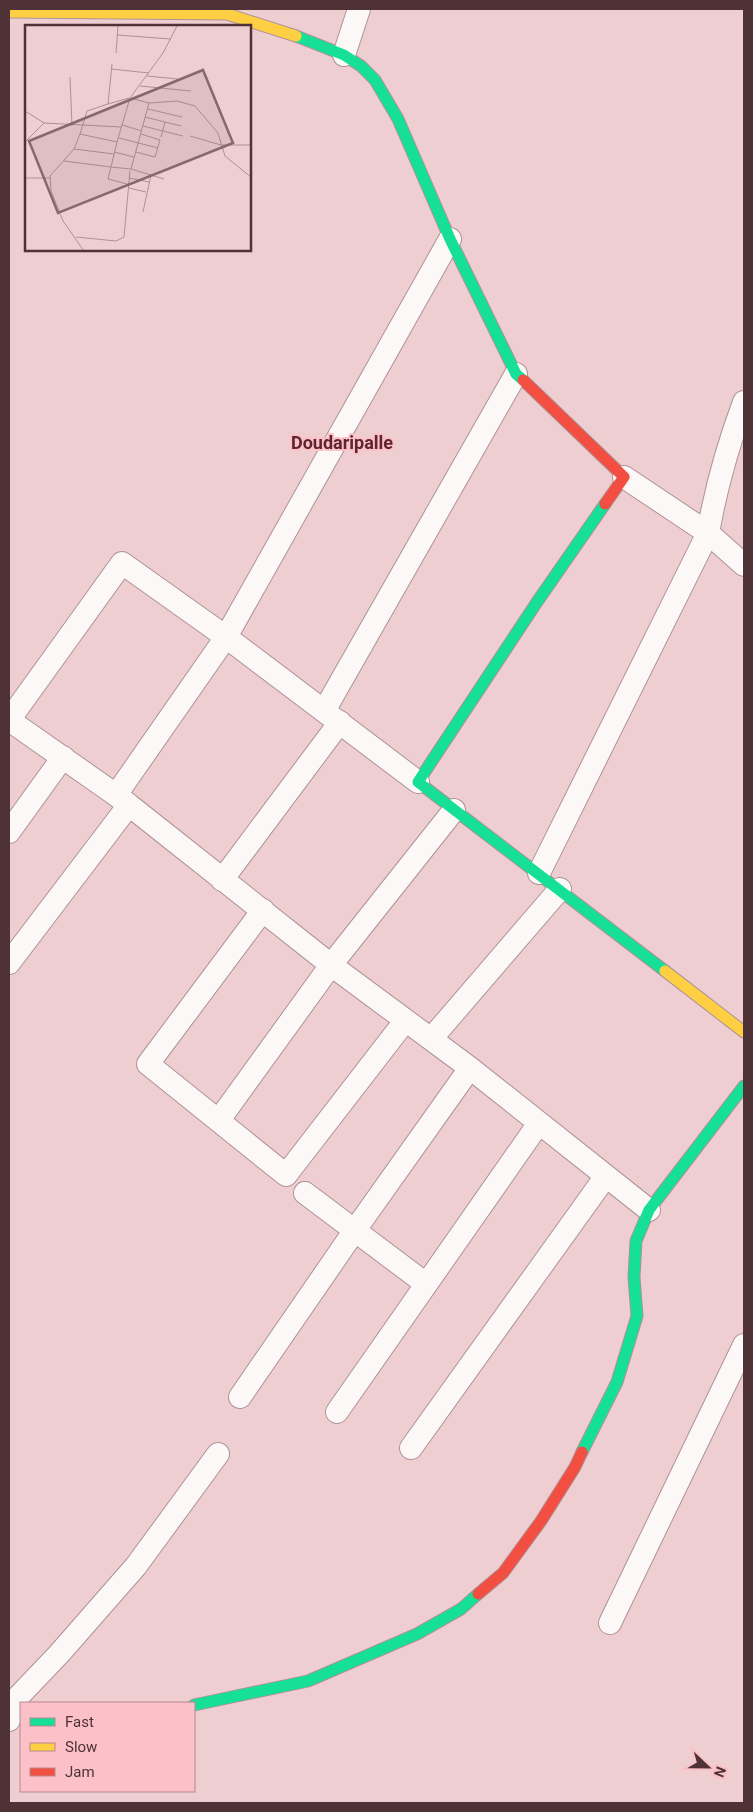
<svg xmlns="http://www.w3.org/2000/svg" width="753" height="1812" viewBox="0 0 753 1812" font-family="Roboto,sans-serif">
<rect width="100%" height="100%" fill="#efced2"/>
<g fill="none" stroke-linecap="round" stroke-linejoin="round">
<defs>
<path id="street" d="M344,55l15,-46
M624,477l84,56 36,32
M324,711l192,-337
M9,720l113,-157 104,74 224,-398
M9,720l107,75
M129,805l-13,-10 110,-158 192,145
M9,832l54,-75
M539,873l169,-340c8,-46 20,-88 36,-131
M222,880l118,-158
M263,910l-115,154 138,111 119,-154
M9,963l120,-158 202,160 139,103 179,142
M431,1039l129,-150
M219,1120l112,-155 123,-155
M305,1193l121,91
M240,1397l115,-167 115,-162
M337,1412l202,-289
M411,1448l195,-272
M610,1623l134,-278
M9,1720l7,-21 43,-45 77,-88 82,-112"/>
<path id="fast" d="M296,36l48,19 17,11 14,14 23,39 52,120 66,135 7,6
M605,504l-68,98 -119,180 247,189
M582,1452l35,-70 20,-66 -3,-39 2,-36 13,-31 95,-124
M194,1705l114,-24 109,-47 44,-25 17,-15"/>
<path id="slow" d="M9,12l218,2 69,22
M665,971l79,61"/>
<path id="jam" d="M523,380l101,97 -19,27
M478,1594l25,-21 38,-52 34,-54 7,-15"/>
</defs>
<use href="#street" stroke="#ad9296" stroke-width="24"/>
<use href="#fast" stroke="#ad9296" stroke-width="13"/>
<use href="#slow" stroke="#ad9296" stroke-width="13"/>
<use href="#jam" stroke="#ad9296" stroke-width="13"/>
<use href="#street" stroke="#fdf8f8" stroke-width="22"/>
<use href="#fast" stroke="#16e098" stroke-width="11"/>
<use href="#slow" stroke="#ffcf43" stroke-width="11"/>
<use href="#jam" stroke="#f24e42" stroke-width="11"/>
</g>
<g text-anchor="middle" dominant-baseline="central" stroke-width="4" stroke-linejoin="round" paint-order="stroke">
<g font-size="18" font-weight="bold" fill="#5e2530" stroke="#fcc1c8">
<text x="342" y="442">Doudaripalle</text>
</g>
</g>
<g transform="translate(25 25)">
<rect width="226" height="226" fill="#efced2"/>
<path fill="none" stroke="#af9093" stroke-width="1" d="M152,1l-14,27 -33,45 19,5 28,-2 18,5 23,27 7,23 27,22M92,10l54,4M91,28l2,-27M87,39l-4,40 21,-6M86,44l38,4M122,51l31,3M45,52l2,49M115,61l51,5M124,78l-18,66 20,6M123,84l34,8M0,86l19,12M120,92l36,9M97,100l20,6M118,101l40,10M55,109l7,-23 21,-7M165,111l31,9h31M136,112l4,-15M94,113l39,10M0,117l19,-19 77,4M92,117l-6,25 20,2M49,124l40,5M89,127l20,5M111,127l19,5 5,-17 -19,-6M39,136l47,6 -3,12 19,5M0,153h25M104,153l20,4M104,163l17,4M118,187l8,-37 13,4M51,212l40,4 8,-4 6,-66M59,226l-21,-30 -12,-30 -1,-15 24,-27 6,-15 37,8 13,-44"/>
<path fill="#86696c" fill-opacity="0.15" stroke="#86696c" stroke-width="2.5" d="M178,45l30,73 -175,70 -29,-72z"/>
<rect width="226" height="226" fill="none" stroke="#4e3235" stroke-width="2.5"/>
</g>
<rect width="753" height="1812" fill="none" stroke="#4e3235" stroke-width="20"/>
<rect x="20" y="1702" width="175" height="90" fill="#fcc1c8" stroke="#b6888d"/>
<rect x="30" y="1718" width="25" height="8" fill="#16e098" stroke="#b6888d"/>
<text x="65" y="1727" font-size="15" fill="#4e3235">Fast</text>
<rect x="30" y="1743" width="25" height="8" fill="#ffcf43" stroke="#b6888d"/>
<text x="65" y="1752" font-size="15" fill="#4e3235">Slow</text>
<rect x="30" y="1768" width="25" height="8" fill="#f24e42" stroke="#b6888d"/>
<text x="65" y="1777" font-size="15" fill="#4e3235">Jam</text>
<g transform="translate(708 1767) rotate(112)" stroke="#fcc1c8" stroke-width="4" paint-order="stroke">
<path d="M0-4L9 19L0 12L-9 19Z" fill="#4e3235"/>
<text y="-8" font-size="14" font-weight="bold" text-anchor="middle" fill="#4e3235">N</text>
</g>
</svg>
